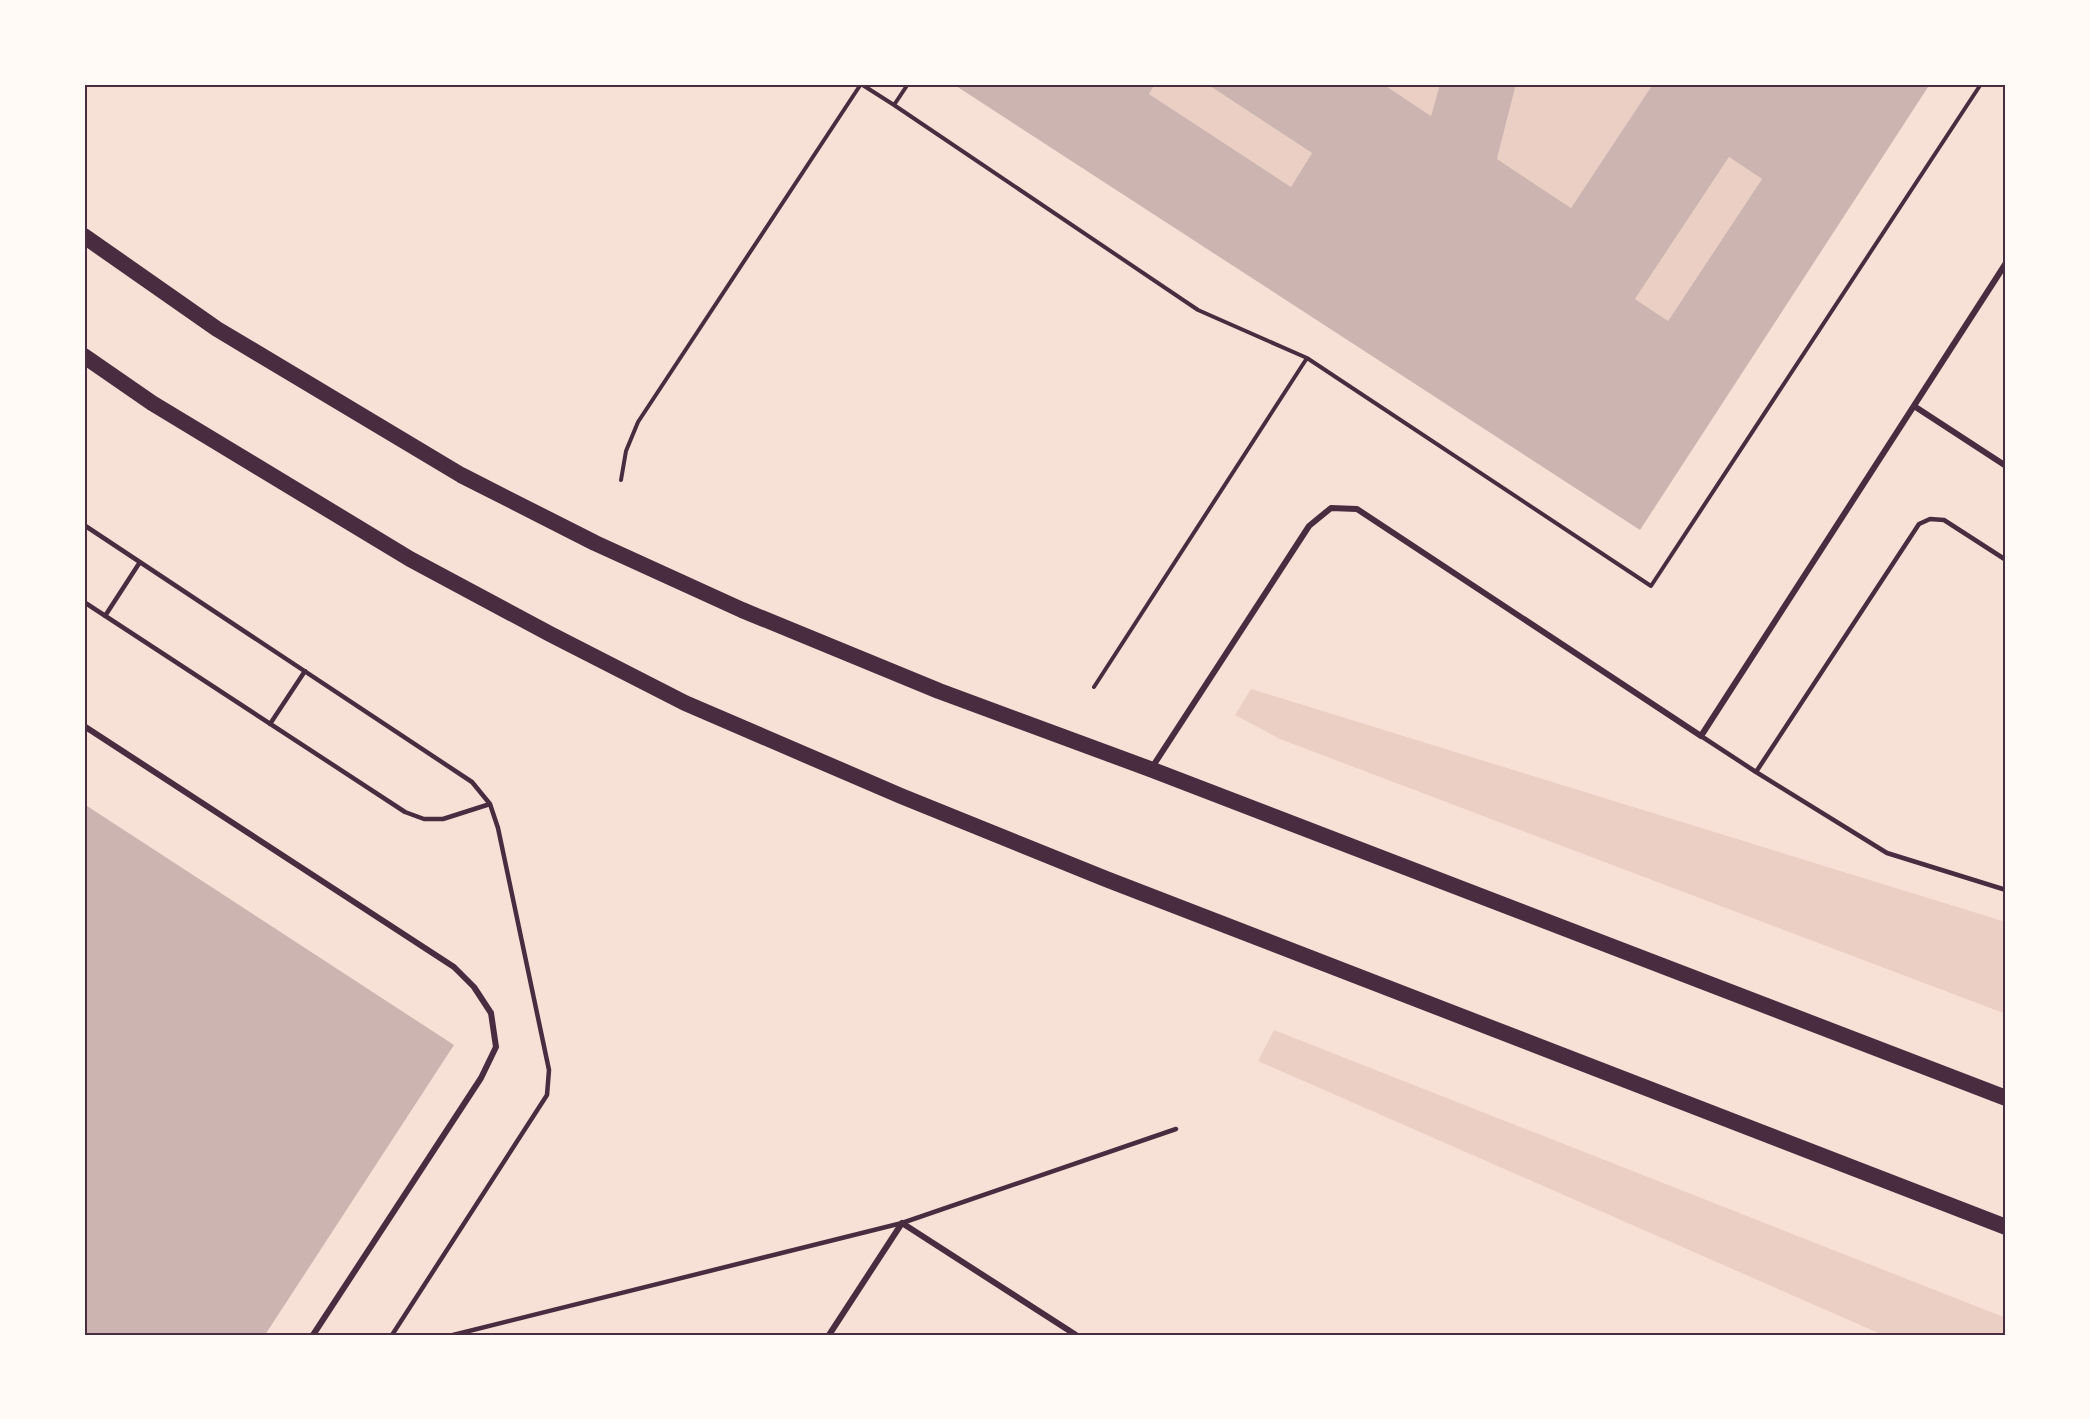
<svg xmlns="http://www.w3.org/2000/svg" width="2090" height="1419" viewBox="0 0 2090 1419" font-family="'Alegreya Sans',sans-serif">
<rect width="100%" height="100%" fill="#f7e1d7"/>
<path fill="#ebcfc5" d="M1155,84h52l105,69 -21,34 -142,-93z
M1383,84h57l-9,32z
M1516,84h137l-82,124 -74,-49z
M1729,157l33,22 -94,142 -33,-22z
M1251,689l755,233v92l-726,-275 -45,-24z
M1274,1030l732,288v17h-123l-625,-274z"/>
<path fill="#ccb4b1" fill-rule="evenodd" d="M953,84h202l-6,10 142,93 21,-34 -105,-69h176l48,32 9,-32h76l-19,75 74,49 82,-124h277l-290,446zM1729,157l33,22 -94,142 -33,-22z
M84,804l370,241 -189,290h-181z"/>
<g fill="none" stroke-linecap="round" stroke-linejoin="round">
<path stroke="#4a2c40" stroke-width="4" d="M861,84l33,21 304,205 109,48 344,228 330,-502
M894,105l14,-21
M621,480l5,-29 12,-29 223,-338
M1094,687l213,-329"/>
<path stroke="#4a2c40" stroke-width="4.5" d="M84,525l388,257 18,22 8,24 51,242 -2,25 -155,240
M84,602l321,210 19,7h19l47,-15
M105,616l35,-54
M270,724l35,-53
M1701,736l55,36 131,81 119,37
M1756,772l163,-248 11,-5 14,1 62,40
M453,1335l449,-112 274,-94"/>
<path stroke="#4a2c40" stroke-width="6" d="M1914,406l92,60
M84,726l370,241 20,20 17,26 5,34 -15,31 -168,257
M1151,769l158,-243 22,-18 26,1 344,227 305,-473
M829,1335l73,-112 174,112"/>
<path stroke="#4a2c40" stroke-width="16" d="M84,236l133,93 244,146 134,68 147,67 197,81 211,78 856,329
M84,356l68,47 258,156 140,75 135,69 216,93 205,83 900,348"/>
</g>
<rect width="2090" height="1419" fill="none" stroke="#fffaf5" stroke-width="171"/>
<rect x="86" y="86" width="1918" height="1248" fill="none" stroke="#4a2c40" stroke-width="2"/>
</svg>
